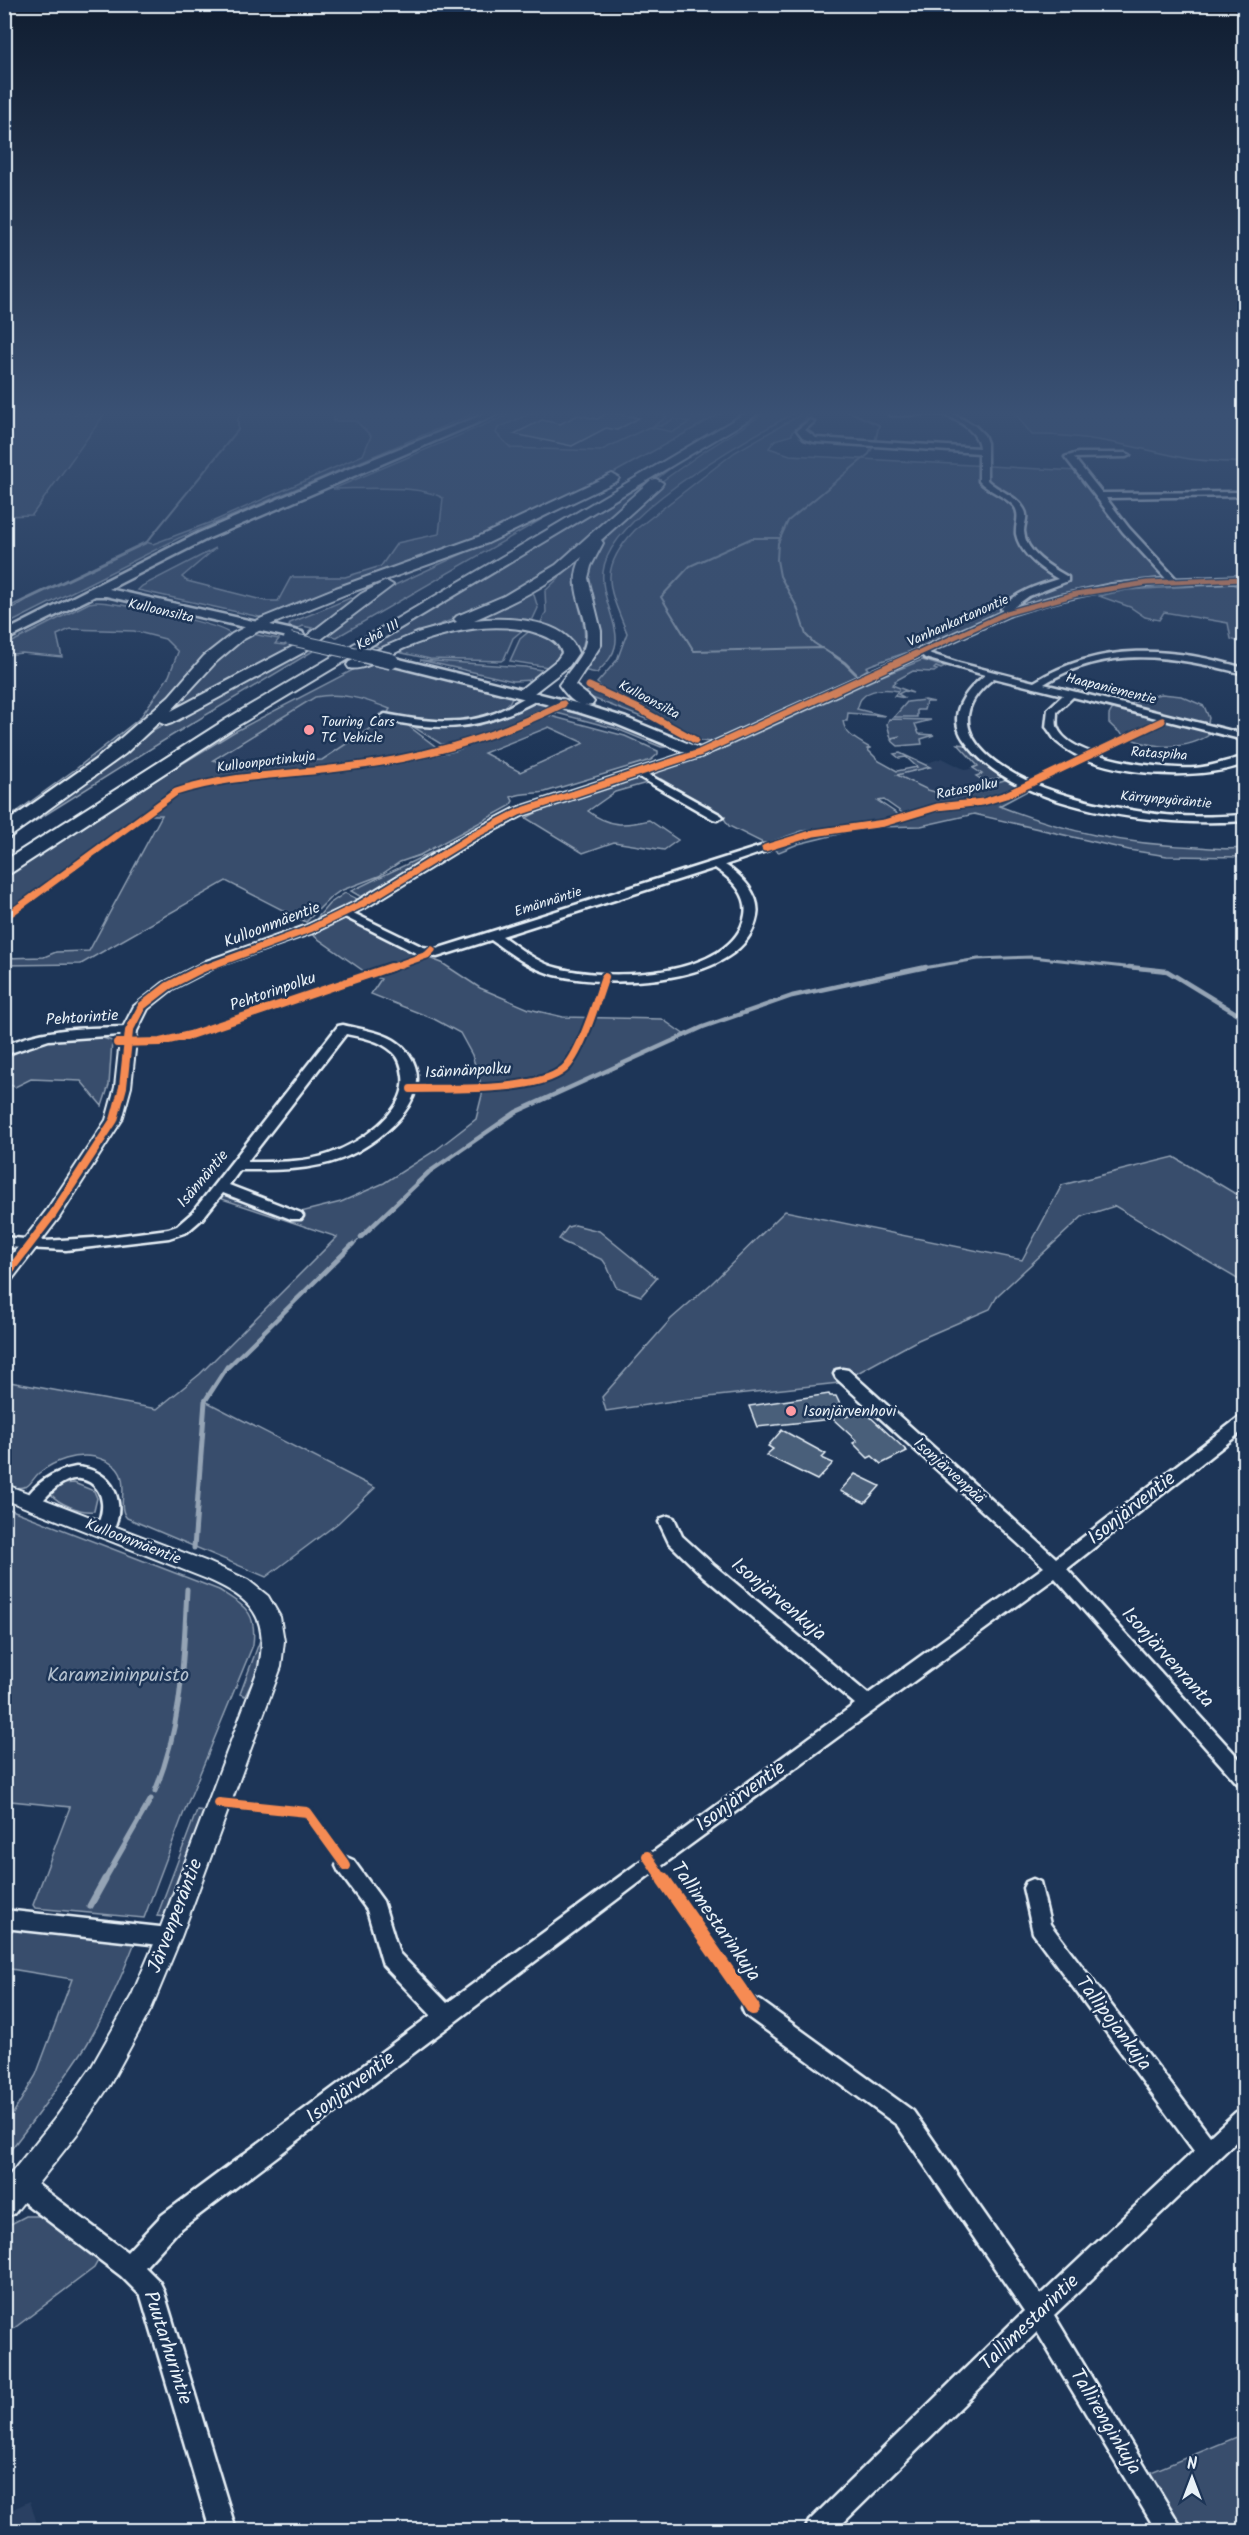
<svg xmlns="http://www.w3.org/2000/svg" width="1249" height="2535" viewBox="0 0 1249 2535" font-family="Kalam,sans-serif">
<rect width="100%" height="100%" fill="#1d3557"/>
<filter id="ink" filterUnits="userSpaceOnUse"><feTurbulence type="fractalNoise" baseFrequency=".0167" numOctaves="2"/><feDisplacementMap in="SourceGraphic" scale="12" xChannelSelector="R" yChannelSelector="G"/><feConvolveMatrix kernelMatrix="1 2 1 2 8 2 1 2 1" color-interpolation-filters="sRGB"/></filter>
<g filter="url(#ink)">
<path fill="#2a4162" d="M536,411h116l13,4 1,4 -13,6 8,1 13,-7 17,3 -18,10 -24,-5 -49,24 -89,-3 -15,-15 2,-5z
M332,694l36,6 23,9 -10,12 -59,39 -94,5 -15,-5 102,-63z
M942,758l24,12 7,-2 9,6 -6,3 14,8 -41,11 -22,-6 -31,-15 34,-6 -5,-5z
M30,2501l9,29h-34v-17z"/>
<path fill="#374d6c" stroke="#909fb2" stroke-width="1.5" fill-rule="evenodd" d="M336,411h144l-301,127 -165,83 -9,1v-10l8,-7 132,-63 8,2 61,-23 149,-66 8,-19 -15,-15h-23z
M517,411h19l-38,17 -2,5 15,15 89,3 49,-24 24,5 17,-10 -16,-3 -13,7h-8l13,-8 -1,-3 -13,-4 51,6 13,-6h9l-149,83 -67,32 -245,92 -126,-28 4,-4 74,-38 -34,29 5,4 79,20h12l13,-24h54l36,-11 16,-23 42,-9 4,-36c-25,-14 -81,-9 -110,-9z
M768,411h30c-48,26 -190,104 -195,161 -3,25 18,55 12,75 -2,10 -11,18 -18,26l-15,-3 12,-14 7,-16 -15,-60 10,-30 14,-17 48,-49 45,-32z
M807,411h10l-12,6 1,2 -14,13v3l-17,5 -6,8 21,7 288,16 88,107c-45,1 -106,14 -151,29 -35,12 -67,30 -101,43 -16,6 -32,10 -48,17l2,2 -16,10 -140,63 -11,-1 -99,-53 -5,-5 20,-23 10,-27c-18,-45 -30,-63 8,-103l100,-78z
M1013,411h231v52c-21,-2 -44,-1 -65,-6 -49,-11 -95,-23 -147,-22z
M5,412l99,3 -72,100 -27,1 4,-19 -4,-3z
M671,468c-48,35 -87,84 -138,115 -46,28 -102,42 -151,65l-10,-3z
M561,508l-224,129 -12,-2 55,-43z
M583,555c-5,11 -9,24 -7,37 5,33 20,45 -7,75l-2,-1 5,-21c-9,-14 -17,-16 -32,-21l6,-12 -1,-21z
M1232,584l12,5v55l-13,-5 -3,-16 -64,-11 -5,8 -14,-3 -15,-10 -31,-11 28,-6z
M533,592l5,16 -7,15 -74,2z
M350,598l4,1 -39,33 -6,-1 3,-3 -9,-2 -6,3 -8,-3 1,-3z
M96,602c17,-1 130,23 135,33l-60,62 -51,44 -115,87 -1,-7 73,-53 63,-50 29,-42 9,-24 -13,-13 -31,-8 -64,-2 -13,6 5,22 -40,-4 -17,2v-8l11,-7 73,-37z
M478,626l47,2 -12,10 -9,21 -3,2 -71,-2 -37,-8 32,-12z
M532,629l25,13 4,8 -2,9 -11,8 -38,-6 10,-22z
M252,634l27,5 -4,5 9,1 6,-3 9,2 -132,70 64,-69z
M309,646l9,2 -147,88 -166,104 150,-111z
M372,660l138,33 2,4c-14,37 -95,23 -125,17l3,-5c-25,-10 -48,-17 -75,-12l-102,63 15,5 94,-5 59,-39 26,4 32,24 -35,10 -163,18 -64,12 -172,123v-35l95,-63 134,-82z
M420,660l105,7 21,4 -14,9 -19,1z
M922,660l23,7 -4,2 -5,-2 -2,2 3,1 -3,2 -21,-1 -18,10 1,1 -4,3 21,8 -9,-2 -6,3 7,4 -11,-2 4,-5c-13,-3 -29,-2 -37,8 -2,2 -2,6 -4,10l28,7 -37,-3 -1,8h-4c2,14 14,19 27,27l-3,1 12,12 18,10 20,-4 -11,-10 -7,1 -5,-4 6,-1 30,14 -33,8 31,15 21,6 59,-17 14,8c-37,14 -76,14 -113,27h-5l-20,-14 -6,1 21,14 -25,8 -72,8 -37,13 -36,-18 -8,-12 -60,-35 -46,13 -27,19c21,16 37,15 61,9l29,20 -14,10 -50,-8 -31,11 -57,-35 31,-16 161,-51 164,-75z
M593,689l62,31 -9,-1 -64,-25z
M1162,694l19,2 23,10 5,12 -2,8 -78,-21 15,-8z
M925,700l9,2h-8l-2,8h-7v7h-23l13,-15z
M539,701l15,5 -30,14 -72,25 -11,-1 -26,-16 52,-1 20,-4z
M565,705l42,14 59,28h-5l-44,-18 -64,-17z
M1113,708l99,25c-29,21 -79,16 -103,-10v-8z
M547,715l78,21 33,15v3l-7,6 -106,32c-11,2 -23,0 -34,5l2,4 -3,5 -90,49 -20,7 -21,14 -39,15 -10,7 -24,24 -80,-41 -145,83 -76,1v-7l39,-1 12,-5 33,-1 73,-136h-10l17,-15 26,-12 20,-4 190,-22 50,-11zM549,727l35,16 -64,29 -36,-19z
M889,719l42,1 -16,4 4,10 15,1 -13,4 1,5 -24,2 -7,-6 9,-4 -9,2 -4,-14z
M958,744l8,1 16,15 23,16 -20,6 -9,-6 6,-2 -9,-6 5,-2z
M1027,789l2,1 -30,16c70,27 124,38 199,41 15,1 31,3 46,1v9l-77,-1 -38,-6 -155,-36 -53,12 -45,1 58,-17 57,-9z
M855,830l-57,14 -19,8 -8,-4 50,-15z
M453,842l-86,55 -4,1 -12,-7z
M345,893l14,7 -47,24 17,-20z
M343,917l78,38 21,8 38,25 49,21 34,8 99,2 23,16 -169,77 -87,60 -202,195 -22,34 170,87 -37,35 -72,54 -139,-59c-15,-15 15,-49 -32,-61 -19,-4 -41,4 -56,16 -5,4 -8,11 -12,13 -8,3 -16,2 -22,-2l-1,-103 153,28 43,-35 137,-137 -124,-41 8,-9 76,26 44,-11 43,-19 52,-33 40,-31 7,-28 -11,-36 -12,-22 -26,-14 -63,-25 10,-15 -13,-5 -58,-41z
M62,1038h41l9,3 -3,44 -7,21 -21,-25 -50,-2 -16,8 -10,-4 -1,-23c19,-13 36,-18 58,-22z
M1174,1157l70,42v84l-129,-77 -32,10 -85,79 -8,14 -72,31 -79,43 -159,17 -74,11 -4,-14 69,-78 40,-35 74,-73 237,49 40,-75z
M575,1225l24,6 58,47 -16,18 -25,-9 -9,-21 -4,-6 -40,-18 -4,-3 9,-12z
M74,1483l20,8 3,7 -3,13c-12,2 -36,-7 -43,-17l3,-5 9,-5z
M4,1507l215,83c26,17 38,21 34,55l-69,167 -40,106 -109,-10 -2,-3 37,-98 -59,-6v-2l-6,-1z
M262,1635h3l-5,31 -15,30 -5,-2z
M197,1810l9,1 -40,106 -9,-1z
M5,1925l130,17c-14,36 -29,71 -49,104 -25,38 -53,75 -81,111v-30l31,-52 36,-96 -67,-11z
M26,2216h18l56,41 -6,11 -89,67v-108z
M1244,2434v96h-65l-33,-56z"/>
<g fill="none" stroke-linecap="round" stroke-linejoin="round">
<path stroke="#95a4b5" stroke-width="2" d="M848,411l31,14 -4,17
M779,538h-27l-62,28 -29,31 33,54 129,-3
M4,613l24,-14 118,-56 92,-113v-12l5,-7
M834,656l-20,-13 -8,-8 -9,-28 -17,-31 -3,-16 1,-17 10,-22 81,-67 4,-8"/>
<path stroke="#95a4b5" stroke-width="3" d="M832,654l13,9 11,11
M917,969l61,-10 54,-2 112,12"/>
<path stroke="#95a4b5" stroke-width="4.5" d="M1129,967l38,4 77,47
M361,1237l68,-65 87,-60 187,-85 89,-31 134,-29
M226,1369l127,-125"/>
<path stroke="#95a4b5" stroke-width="5" d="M194,1548l11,-147 22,-34
M155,1791c28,-69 28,-129 32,-202
M104,1881l47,-82"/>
<path stroke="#95a4b5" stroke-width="7" d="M90,1906l15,-27"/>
</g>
<path fill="#495e7a" stroke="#e8f1f8" stroke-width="1.5" d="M609,412l30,6 -22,12 -11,-2 -34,18 -58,-12 28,-14 18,4 18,-9 19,4z
M829,1394l1,2h6l10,21 12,-5 3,3 5,-2 41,38 -26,13 -9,-8 -4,2 -15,-15 4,-2 -24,-22 -76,8 -8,-21z
M782,1430l44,24 -4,4 11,5 -16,17 -51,-25 7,-6 -5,-3z
M855,1474l25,12 -15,17 -25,-12z"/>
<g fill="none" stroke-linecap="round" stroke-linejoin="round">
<defs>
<path id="minor" d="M892,411h56l27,15 9,9 3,8v37c11,11 29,15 37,29 5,8 0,14 0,22 1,22 28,37 44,46v4l-39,15 -18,13 -1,6h-6l-3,-7c15,-16 37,-23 57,-29 -17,-10 -38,-25 -42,-45 -1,-10 5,-19 -2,-28 -10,-11 -25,-14 -35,-25v-28l-164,-11 -11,-3 -7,-9 13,-10 4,2 -9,8 11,8 163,10c0,-14 -19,-28 -32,-32 -14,-5 -41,1 -58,-1v-4z
M1078,453h48l4,2 -4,2 -52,1 28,35 142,-1v4l-138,2 23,30 50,54 -8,2 -48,-52 -58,-75z
M922,648l9,6 28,9 75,19c66,-41 139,-35 210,-14v6c-69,-18 -136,-30 -200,10l200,50v6l-171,-43 -16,15c0,4 -1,10 0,14 9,33 109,44 138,42 17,-1 33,-8 49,-11v7c-46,18 -148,13 -187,-22 -4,-4 -7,-11 -11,-15l2,-18 15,-14 -69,-17c-57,44 -10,83 38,105 35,15 74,23 111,29 33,6 67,5 101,3v6c-79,6 -231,-9 -280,-81 -17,-25 0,-48 21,-65l-60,-17 -8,-7z
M537,693l5,3 -1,2c-56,31 -94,35 -156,22l-5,-3 5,-3c37,7 74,13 110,-1 14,-5 27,-16 42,-20z
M640,770l81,45 2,2 -6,3 -4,-1 -77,-44 -1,-2z
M765,845l6,3 -2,2 -44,15c16,10 36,30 32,51 -13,71 -149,72 -202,59 -25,-6 -44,-21 -64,-35l-54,17 -21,-4 -79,-40 6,-4 4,1 76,37 13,2zM715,868c15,10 34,26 30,47 -11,64 -139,66 -187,53 -21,-5 -39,-20 -56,-32z
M343,1025c20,5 45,7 60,22 43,45 -23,97 -62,112 -32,12 -67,11 -101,11l-11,15 72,28 2,3 -2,3h-10l-68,-26 -21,26 -15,13 -18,6 -103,12 -62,-3v-10l41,4 63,-4 60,-8 9,-3 15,-13 146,-187zM346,1034c16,3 34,6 47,18 7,6 9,15 10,24 5,36 -45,68 -74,78 -26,9 -55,8 -82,8z
M129,1027l5,1 1,3 -1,3 -85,6 -45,15v-9c40,-19 83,-18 125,-19z
M842,1369l6,1 208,188 182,-140 6,-1v13l-177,139 177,195v21l-7,-2 -182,-205 -399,292 -478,361 -33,36 14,14 4,8 73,241h-26l-69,-234 -20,-20 -108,-82 -3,-8 3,-8 8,-3 8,3 98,74 35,-37 269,-200 -48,-50 -16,-55 -28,-38 -3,-6 3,-6 7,-3 7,3 30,41 16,52 48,50 408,-299 -152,-128 -34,-33 -10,-21 3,-4 6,-2 6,2 8,18 33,30 153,128 176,-127 -208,-189 -2,-4 2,-4z
M76,1467c37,2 53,36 35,68l-6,2 -6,-2 -3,-4c3,-9 7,-19 6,-28 -1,-18 -19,-29 -35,-22 -12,5 -21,16 -29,25h-12l-3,-4c12,-19 31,-31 53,-35z
M1033,1879l7,3 10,42 160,212 26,-24 8,-3v25l-190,181 129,215h-27l-119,-198 -201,198h-31l4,-9 215,-210 -127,-186 -152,-110 -3,-7 3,-7 8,-3 8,3 152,110 128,184 153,-144 -161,-218 -10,-45 3,-6z
M4,1910l165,18 7,3 3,6 -3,6 -7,3 -165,-18z"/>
<path id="tertiary" d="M1244,576v6c-32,3 -65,1 -97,4 -47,4 -92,15 -136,29l-308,141 -179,59 -48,25 -109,67 -52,25 -99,35 -43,22 -25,20 -11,22 -6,56 -9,33 -63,98 -49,64 -6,2v-19l42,-54 60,-91 9,-33 6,-56 13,-25 29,-23 43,-22 99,-35 52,-25 109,-67 48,-25 181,-59 308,-139 56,-16 52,-11 48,-5z
M4,1484l204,78 40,18 20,16 12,21 4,24 -3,26 -100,270 -30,72 -42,77 -32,48 -63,80 -10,3v-35l53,-66 34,-48 41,-73 25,-58 102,-270c10,-51 -7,-68 -52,-88l-203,-80z"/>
<path id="secondary" d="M492,411h13l-298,128 -98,50 193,43 2,3 -2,3 -5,1 -191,-43h-11l-91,45v-9l195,-99 142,-61z
M391,657l197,49 38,12 78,32 2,3 -7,4 -5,-1 -78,-32 -38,-12 -192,-48 -2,-3z"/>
<path id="trunk" d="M749,411h14l-526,315 -226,147 -7,1v-13l221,-141z
M612,474l7,4 -2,3 -129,62 -142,51 -74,30 -30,16 -26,22 -45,49 123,-65 67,-52 25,-13 7,4 -89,67 -132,71 -6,2 -7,-3 -34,32 -115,83 -6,1v-14l95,-67 70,-61 35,-40 28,-22 30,-16 74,-30 142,-51z
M656,479l7,4 -2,3 -60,54 2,3 -12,23 -3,12 13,53v14l-26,40c6,6 14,10 19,17l-2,3c-15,4 -25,-9 -33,-20 7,-10 23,-29 26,-40 9,-28 -22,-53 -3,-88 -32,28 -70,46 -108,63 30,-3 92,-3 104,33l-9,13 -39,30 -6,2 -8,-5 41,-33 5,-7c-4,-14 -19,-18 -32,-22 -43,-10 -86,1 -125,17 -14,6 -42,24 -56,20l-2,-3 2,-3 68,-29 40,-11 -3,-3 3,-3 47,-20 52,-31 95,-85z"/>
</defs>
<use href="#minor" stroke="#e8f1f8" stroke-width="5"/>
<use href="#tertiary" stroke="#e8f1f8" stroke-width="4"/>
<use href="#secondary" stroke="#e8f1f8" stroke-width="5"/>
<use href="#trunk" stroke="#e8f1f8" stroke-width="4"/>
<use href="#minor" fill="#1d3557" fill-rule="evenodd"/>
<use href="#tertiary" fill="#1d3557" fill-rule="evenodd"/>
<use href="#secondary" fill="#1d3557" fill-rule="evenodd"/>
<use href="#trunk" fill="#1d3557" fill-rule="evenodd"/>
<defs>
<path id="secondary-bridge-far1" d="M290,639l77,17"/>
<path id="secondary-bridge" d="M360,654l31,7"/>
</defs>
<use href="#secondary-bridge-far1" stroke="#e8f1f8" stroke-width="14" stroke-linecap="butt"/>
<use href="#secondary-bridge" stroke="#e8f1f8" stroke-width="18" stroke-linecap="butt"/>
<use href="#secondary-bridge-far1" stroke="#1d3557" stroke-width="12"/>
<use href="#secondary-bridge" stroke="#1d3557" stroke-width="15"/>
<defs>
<path id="cycleway-far4" d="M913,656l94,-43 69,-19 71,-11 97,-4"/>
<path id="cycleway-far3" d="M589,686l50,23 56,31
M765,848l49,-15 70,-10 53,-16 46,-5 23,-7 156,-74
M4,918l172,-126c52,-17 109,-17 163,-24 81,-9 151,-28 224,-64
M202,969l108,-40 52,-25 109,-67 48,-25 180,-59 217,-99
M387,969l40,-14 5,-5"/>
<path id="cycleway-far2" d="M117,1043l43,-1 30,-7 201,-68
M411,1089c37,-1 125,4 153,-20 17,-15 33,-70 41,-92
M4,1278l49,-64 61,-94 9,-33 6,-56 13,-25 26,-20 37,-19"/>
<path id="cycleway-far1" d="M219,1803l88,9 39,54
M647,1856l17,25"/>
<path id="cycleway" d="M663,1879l90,129"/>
</defs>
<use href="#cycleway-far4" stroke="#1d3557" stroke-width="8"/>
<use href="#cycleway-far3" stroke="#1d3557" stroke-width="10"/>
<use href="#cycleway-far2" stroke="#1d3557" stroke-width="12"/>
<use href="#cycleway-far1" stroke="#1d3557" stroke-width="14"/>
<use href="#cycleway" stroke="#1d3557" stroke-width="17"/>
<use href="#cycleway-far4" stroke="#f68b52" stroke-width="5"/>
<use href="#cycleway-far3" stroke="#f68b52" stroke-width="7"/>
<use href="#cycleway-far2" stroke="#f68b52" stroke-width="8"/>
<use href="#cycleway-far1" stroke="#f68b52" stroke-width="10"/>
<use href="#cycleway" stroke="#f68b52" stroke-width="14"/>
</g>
</g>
<linearGradient id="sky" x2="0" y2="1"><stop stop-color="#101d30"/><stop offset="0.54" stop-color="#3a5174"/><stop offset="1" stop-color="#3a5174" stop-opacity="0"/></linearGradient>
<rect width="1249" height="766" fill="url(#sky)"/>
<g fill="#ff9aa2" stroke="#1d3557" stroke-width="2">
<circle cx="309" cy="730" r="6"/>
<circle cx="791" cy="1411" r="6"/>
</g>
<g text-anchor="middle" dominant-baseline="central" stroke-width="5" stroke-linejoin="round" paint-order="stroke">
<g font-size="14" fill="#e8f1f8" stroke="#1d3557">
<text transform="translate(161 611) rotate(13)">Kulloonsilta</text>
<text transform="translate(958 621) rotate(-24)">Vanhankartanontie</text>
<text transform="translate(378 635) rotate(-30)">Kehä III</text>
<text transform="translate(1111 689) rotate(14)">Haapaniementie</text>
<text transform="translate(649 700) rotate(28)">Kulloonsilta</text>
<text transform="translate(1159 754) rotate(4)">Rataspiha</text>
<text transform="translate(266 762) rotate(-7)">Kulloonportinkuja</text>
<text transform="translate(967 789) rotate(-11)">Rataspolku</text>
<text transform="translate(1166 800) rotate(5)">Kärrynpyöräntie</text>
<text transform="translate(548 902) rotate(-18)">Emännäntie</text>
</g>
<g font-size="14" fill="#e8f1f8" stroke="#1d3557" text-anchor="start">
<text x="321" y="722">Touring Cars<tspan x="321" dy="16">TC Vehicle</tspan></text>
</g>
<g font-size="16" fill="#e8f1f8" stroke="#1d3557">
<text transform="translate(272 925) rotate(-21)">Kulloonmäentie</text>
<text transform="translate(273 992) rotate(-19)">Pehtorinpolku</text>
<text transform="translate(82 1018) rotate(-4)">Pehtorintie</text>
<text transform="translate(468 1071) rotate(-3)">Isännänpolku</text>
<text transform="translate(203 1179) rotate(-50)">Isännäntie</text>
<text transform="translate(949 1471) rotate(42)">Isonjärvenpää</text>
<text transform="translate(133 1542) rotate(21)">Kulloonmäentie</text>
</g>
<g font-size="16" fill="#e8f1f8" stroke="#1d3557" text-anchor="start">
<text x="803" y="1411">Isonjärvenhovi</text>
</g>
<g font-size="20" fill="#e8f1f8" stroke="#1d3557">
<text transform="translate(1132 1509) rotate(-38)">Isonjärventie</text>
<text transform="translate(778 1600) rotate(40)">Isonjärvenkuja</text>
<text transform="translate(1167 1658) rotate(48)">Isonjärvenranta</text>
<text transform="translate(741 1797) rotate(-36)">Isonjärventie</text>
<text transform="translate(176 1916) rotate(-69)">Järvenperäntie</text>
<text transform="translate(715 1922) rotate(55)">Tallimestarinkuja</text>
<text transform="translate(1113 2024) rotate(53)">Tallipojankuja</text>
<text transform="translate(351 2088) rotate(-37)">Isonjärventie</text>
<text transform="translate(1030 2323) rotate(-44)">Tallimestarintie</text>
<text transform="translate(167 2348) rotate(72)">Puutarhurintie</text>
<text transform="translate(1105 2422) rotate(59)">Tallirenginkuja</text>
</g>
<g font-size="20" fill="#b3c0ce" stroke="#1d3557">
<text x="118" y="1676">Karamzininpuisto</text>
</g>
</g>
<rect width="1249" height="2535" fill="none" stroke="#1d3557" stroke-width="24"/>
<rect x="12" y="12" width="1225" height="2511" fill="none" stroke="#e8f1f8" stroke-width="2" filter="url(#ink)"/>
<g transform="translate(1192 2478)" stroke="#1d3557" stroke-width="4.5" paint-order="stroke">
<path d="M0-4.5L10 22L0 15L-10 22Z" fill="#e8f1f8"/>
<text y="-9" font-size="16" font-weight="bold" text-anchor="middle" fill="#e8f1f8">N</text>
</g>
</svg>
